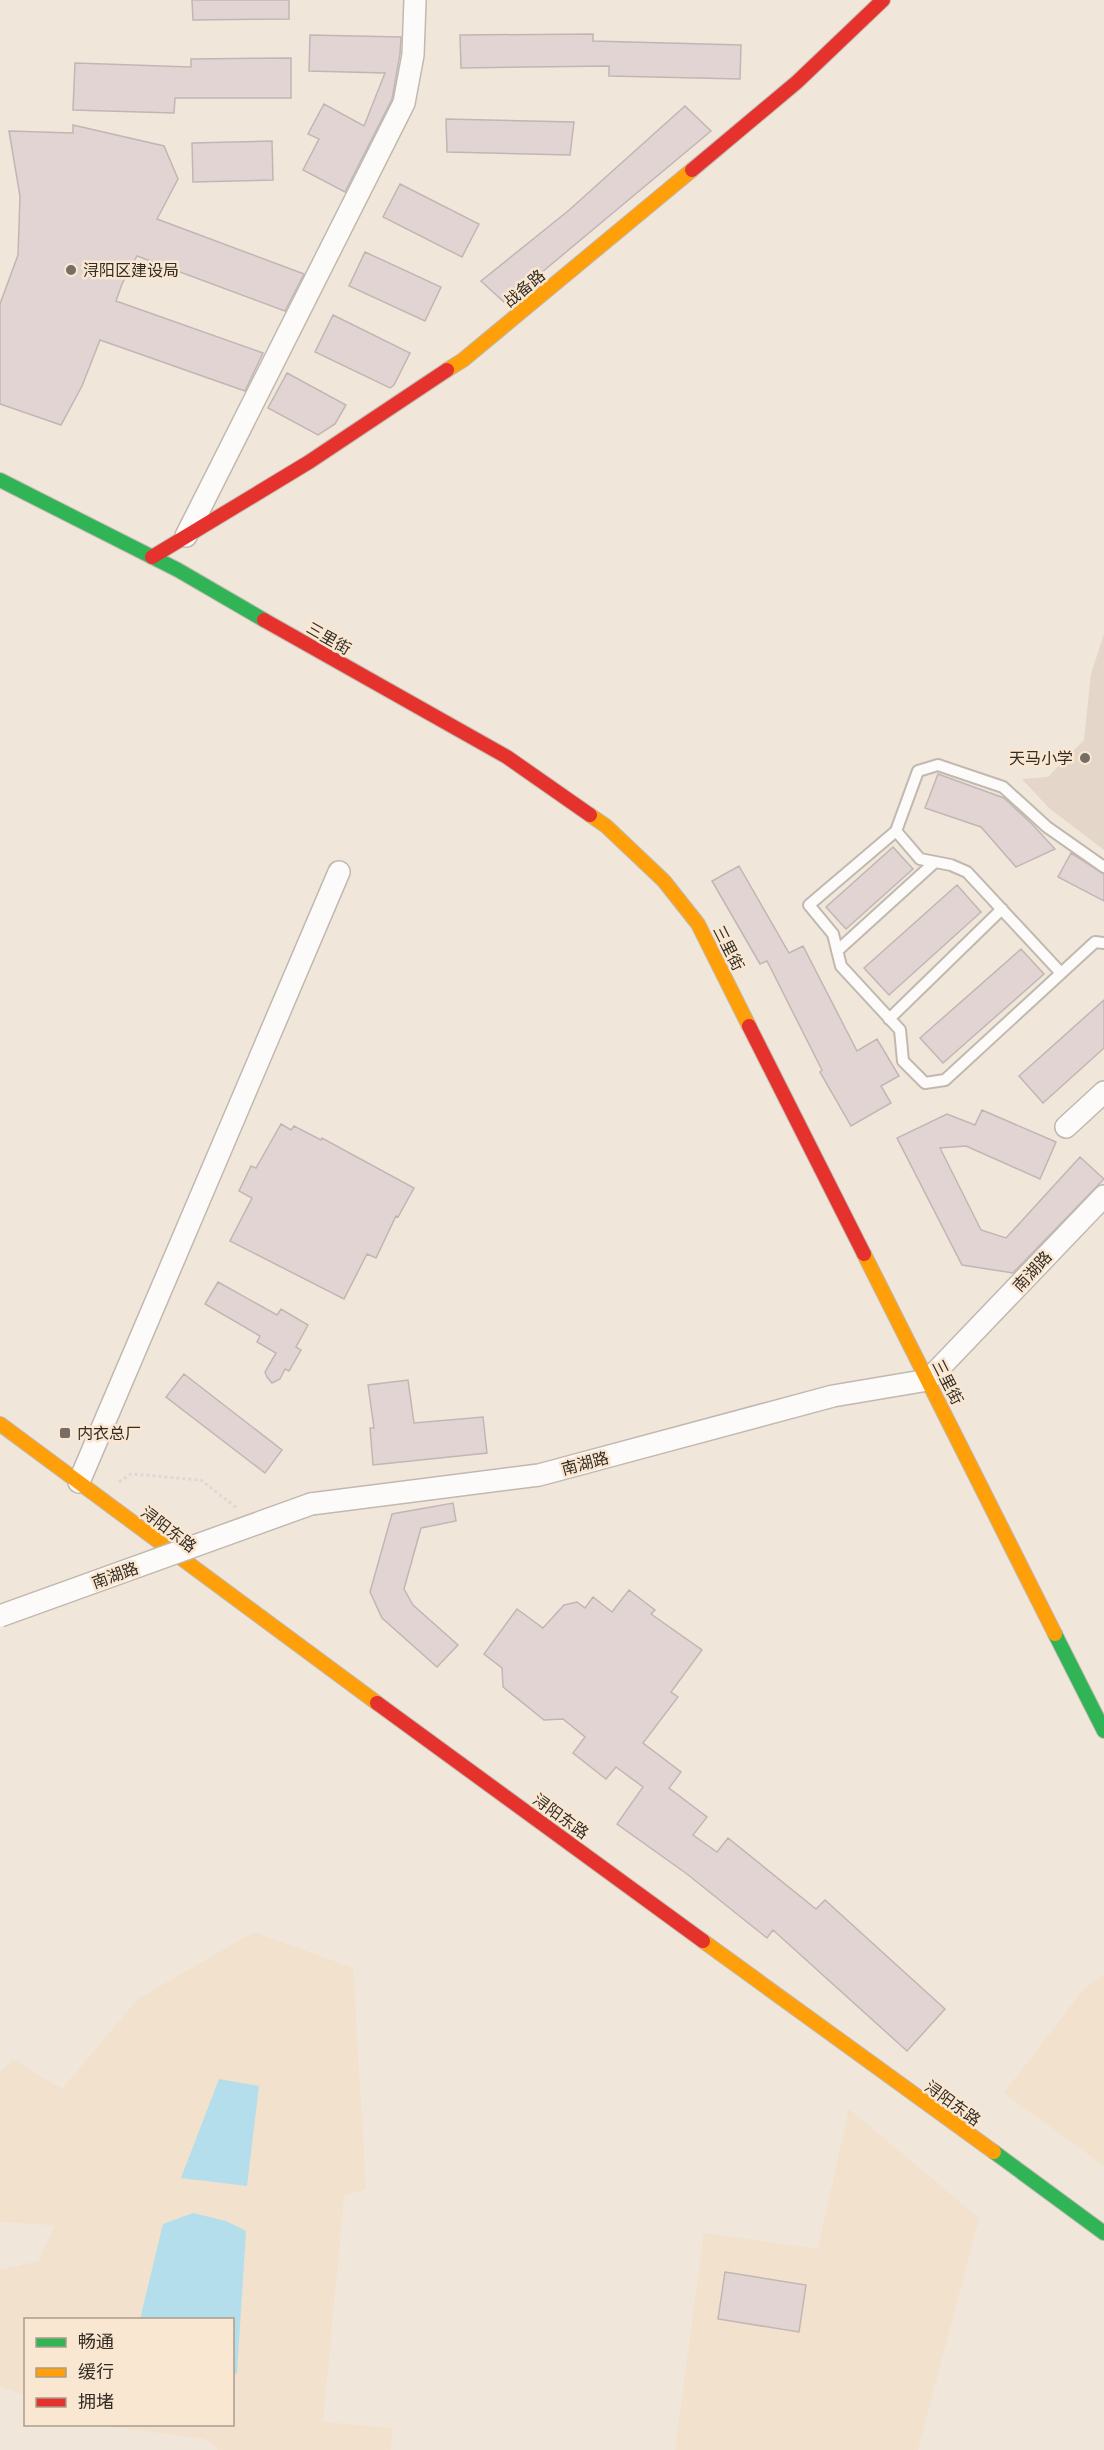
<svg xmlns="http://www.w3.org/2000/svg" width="1104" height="2450" viewBox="0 0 1104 2450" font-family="'Archivo Narrow','Noto Sans SC',sans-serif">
<rect width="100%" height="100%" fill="#f0e6da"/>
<path fill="#f2e1cc" d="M254,1932l99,36 13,221 -22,7 -21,226 69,6 -1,22h-173l-12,-11 -106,-14 132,-1v-104h-206l-1,75 -25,-9v-116l39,-9 16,-36 -55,-3v-149l13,-14 49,30 76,-90z
M1104,1974v192l-100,-73 79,-103z
M849,2109l130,109 -61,232h-243l29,-217 114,16z"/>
<path fill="#e4d6c8" d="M1104,634v216l-55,-42 -27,-29 26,-2 36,-37 7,-66z"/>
<path fill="#b4deeb" d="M219,2079l40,7 -12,100 -66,-8z
M193,2213l33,8 20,10 -9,143 -4,-1 -1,-53 -92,-1 23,-95z"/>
<path fill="#e2d4d3" stroke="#c0b7b4" stroke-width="1.5" d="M192,0h97v19l-96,1z
M593,34v7l148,4 -1,34 -131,-3v-10l-148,2 -1,-33z
M310,35l91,2 -1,17 -8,45 -47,93 -42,-22 16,-31 -11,-5 16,-30 40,22 21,-53 -76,-2z
M291,58v40h-116l-1,15 -101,-3 2,-47 116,4v-8z
M685,106l26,25 -206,172 -24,-22 87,-70z
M446,119l128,3 -4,33 -123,-3z
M73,125l91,21 14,33 -21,40 147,55 -19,37 -148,-55 -15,28 -6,17 147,52 -18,38 -145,-51 -18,46 -21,39 -61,-21v-100l18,-49 2,-59 -11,-65 64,2z
M272,141l1,39 -80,2 -1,-39z
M400,184l79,40 -17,33 -79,-40z
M365,252l76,35 -16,34 -76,-35z
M333,315l77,38 -16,32 -4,3 -75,-36z
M287,373l59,32 -11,19 -17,11 -50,-27z
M938,774l66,24 27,25 24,26 -39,18 -35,-40 -56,-19z
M893,847l20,22 -67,60 -20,-22z
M1071,853l33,21v27l-46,-24z
M739,866l50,87 14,-7 54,105 20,-12 22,37 -18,10 10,17 -40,23 -31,-54 2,-2 -55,-109 -7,3 -48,-83z
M957,885l24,27 -92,83 -25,-27z
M1021,949l23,25 -101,89 -23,-25z
M1104,1000v48l-61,55 -24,-27z
M982,1110l74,32 -16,37 -74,-33 -26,2 41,82 25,8 74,-81 24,22 -91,94 -51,-8 -65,-127 50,-24 28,11z
M281,1124l10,6 3,-4 27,14 1,-2 92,50 -16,29 -2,-1 -20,42 -9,-4 -23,45 -114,-58 22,-43 -13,-7 12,-25 5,2z
M218,1282l59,33 4,-6 27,16 -12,22 5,3 -12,21 -4,-2 -5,10 -8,4 -5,-6 -2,-5 11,-19 -19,-11 3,-6 -55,-32z
M184,1374l98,76 -17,23 -99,-76z
M408,1380l6,43 69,-6 4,36 -114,12 -3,-37h4l-6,-43z
M453,1503l3,18 -35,7 -17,61 9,16 45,40 -21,22 -55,-49 -12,-26 22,-78z
M629,1590l26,20 -4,4 51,36 -31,42 7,5 -35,46 38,29 -12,16 38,29 -14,18 24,17 11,-14 88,71 9,-9 120,109 -38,42 -134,-121 -6,8 -80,-64 -70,-50 26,-37 -27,-20 -10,12 -33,-26 12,-16 -22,-18 -19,1 -41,-33 -1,-19 -18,-14 33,-45 26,19 21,-23 13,-3 8,6 8,-11 19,15z
M725,2272l81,13 -7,47 -81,-13z"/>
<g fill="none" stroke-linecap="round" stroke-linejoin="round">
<defs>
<path id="lane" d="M896,831l24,28 31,6 16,7 94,101
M1104,867l-57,-40 -44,-40 -65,-22 -20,6 -22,60 -87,74 24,29 8,32 59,64 3,31 22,22 20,-3 150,-138 9,1
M837,951l98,-89
M889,1019l113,-110"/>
<path id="street" d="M186,536l218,-433 9,-48 2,-55
M1066,1127l38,-35
M79,1482l260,-610
M311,1504l228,-29 294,-79 95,-16 176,-184"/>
<path id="fast" d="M0,480l178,90 86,50
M1055,1634l49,97
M994,2152l110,81"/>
<path id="slow" d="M447,370l16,-10 229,-190
M590,815l16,11 58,55 34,43 51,102
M864,1254l191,380
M0,1424l377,279
M703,1941l291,211"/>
<path id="jam" d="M692,170l105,-88 86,-82
M152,557l157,-95 138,-92
M264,620l243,137 83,58
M749,1026l115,228
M377,1703l326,238"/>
</defs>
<use href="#lane" stroke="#c1b9b0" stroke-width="14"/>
<use href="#street" stroke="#c1b9b0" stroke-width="24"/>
<use href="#fast" stroke="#c1b9b0" stroke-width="16"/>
<use href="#slow" stroke="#c1b9b0" stroke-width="16"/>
<use href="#jam" stroke="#c1b9b0" stroke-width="16"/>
<path stroke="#dcd9d6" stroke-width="3" stroke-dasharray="3 3" stroke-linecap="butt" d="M119,1482l12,-8 70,6 37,29"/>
<use href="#lane" stroke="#fdfbf9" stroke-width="10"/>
<use href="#street" stroke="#fdfbf9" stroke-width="21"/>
<use href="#fast" stroke="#30b455" stroke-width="14"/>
<use href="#slow" stroke="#ff9f0a" stroke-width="14"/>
<use href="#jam" stroke="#e5322d" stroke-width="14"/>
<defs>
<path id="street-bridge" d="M0,1616l311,-112"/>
</defs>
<use href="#street-bridge" stroke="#c1b9b0" stroke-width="24" stroke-linecap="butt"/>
<use href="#street-bridge" stroke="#fdfbf9" stroke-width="21"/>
</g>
<g fill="#766e64" stroke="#f9e7d1" stroke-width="2">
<circle cx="71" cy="270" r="6"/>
<circle cx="1085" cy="758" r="6"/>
<rect x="59" y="1427" width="12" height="12" rx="3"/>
</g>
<g text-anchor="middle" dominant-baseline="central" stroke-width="5" stroke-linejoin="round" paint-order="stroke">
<g font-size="16" fill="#342d25" stroke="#f9e7d1" text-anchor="start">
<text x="83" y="270">浔阳区建设局</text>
<text x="1073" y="758" text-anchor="end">天马小学</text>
<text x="77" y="1433">内衣总厂</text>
</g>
<g font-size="16" fill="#342d25" stroke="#f9e7d1">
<text transform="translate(524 288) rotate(-40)">战备路</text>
<text transform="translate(329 638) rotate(30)">三里街</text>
<text transform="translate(729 948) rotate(63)">三里街</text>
<text transform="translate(1032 1271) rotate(-47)">南湖路</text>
<text transform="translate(948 1382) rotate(63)">三里街</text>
<text transform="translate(585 1463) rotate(-15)">南湖路</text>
<text transform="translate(169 1529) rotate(37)">浔阳东路</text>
<text transform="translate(115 1575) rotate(-20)">南湖路</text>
<text transform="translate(561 1816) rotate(36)">浔阳东路</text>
<text transform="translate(953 2103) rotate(36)">浔阳东路</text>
</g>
</g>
<rect x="24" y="2318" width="210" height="108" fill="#f9e7d1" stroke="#aa9d8c" stroke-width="1.5"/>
<rect x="36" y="2338" width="30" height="9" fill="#30b455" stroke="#aa9d8c" stroke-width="1.5"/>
<text x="78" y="2348" font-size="18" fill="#342d25">畅通</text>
<rect x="36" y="2368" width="30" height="9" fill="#ff9f0a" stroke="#aa9d8c" stroke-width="1.5"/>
<text x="78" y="2378" font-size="18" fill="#342d25">缓行</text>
<rect x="36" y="2398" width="30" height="9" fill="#e5322d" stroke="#aa9d8c" stroke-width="1.5"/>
<text x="78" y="2408" font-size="18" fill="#342d25">拥堵</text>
</svg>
